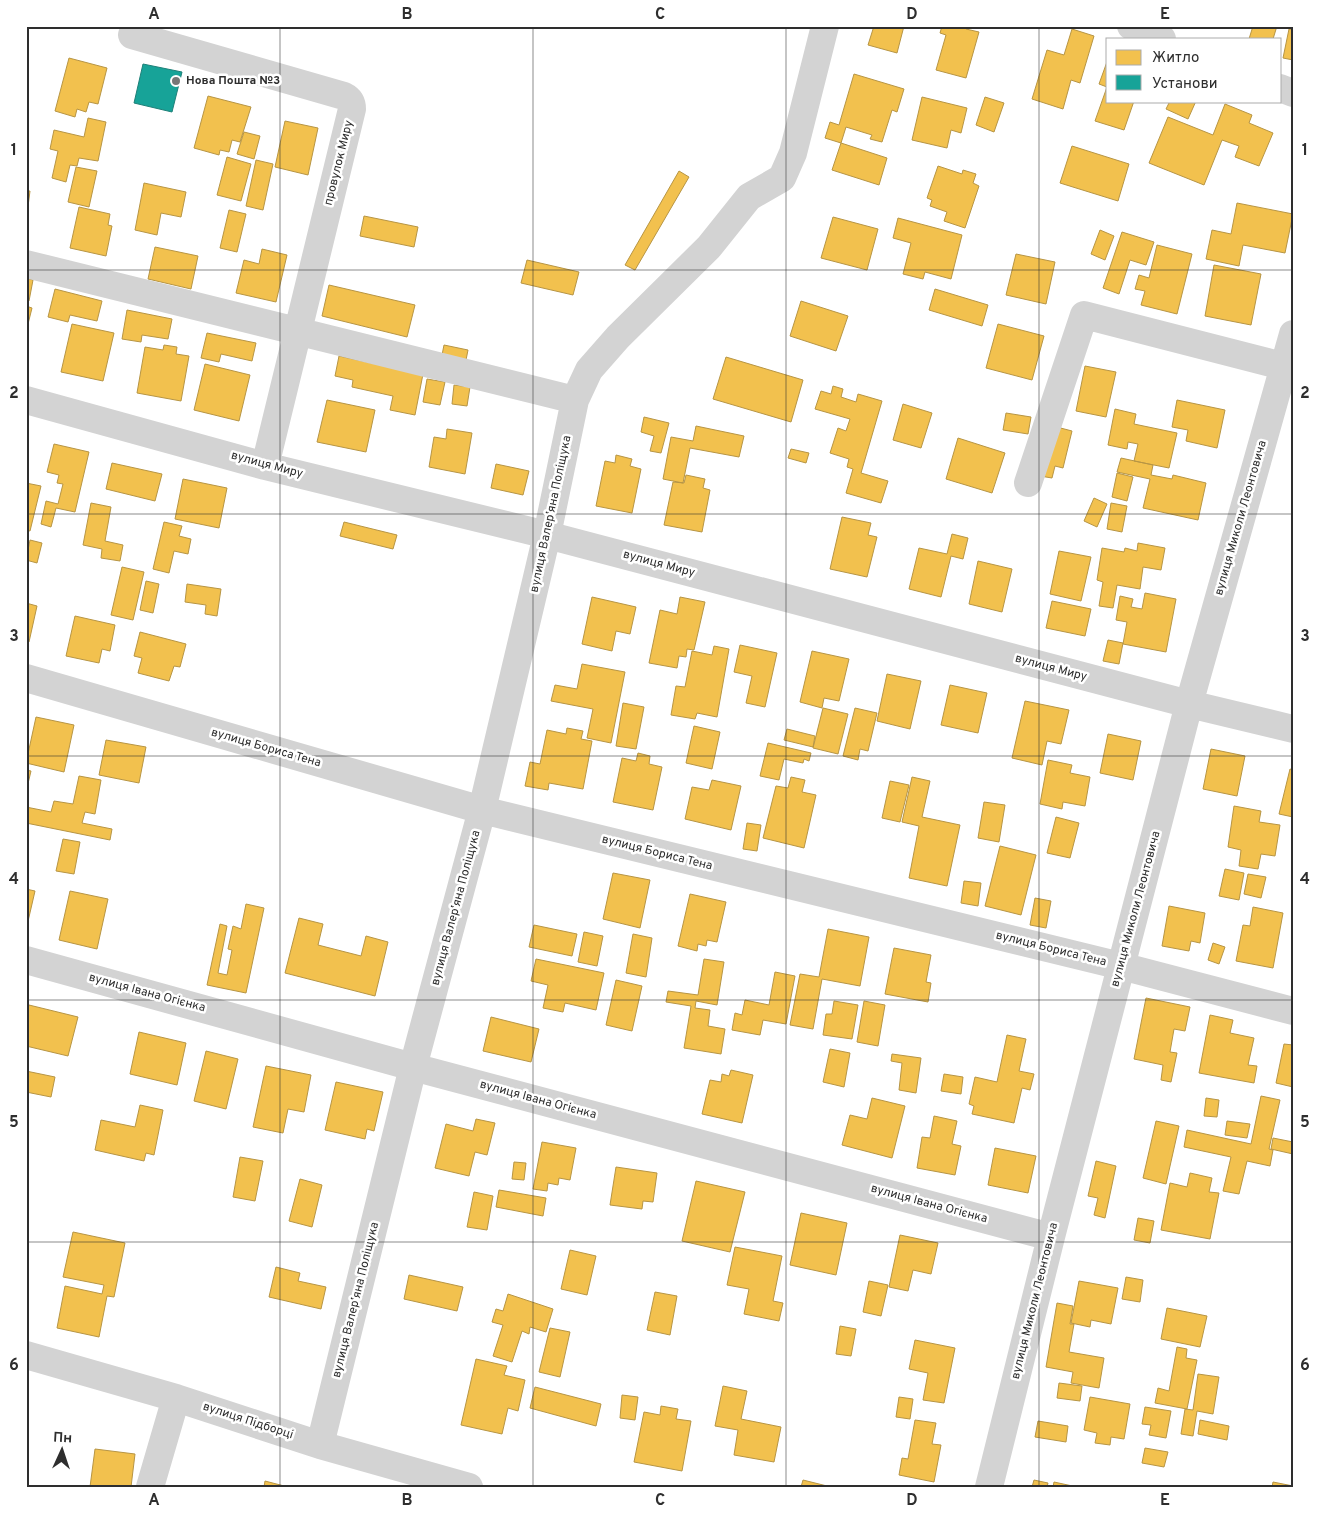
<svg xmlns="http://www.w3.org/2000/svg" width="1319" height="1513" viewBox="0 0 1319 1513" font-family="Overpass,sans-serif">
<rect width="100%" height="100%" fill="#fff"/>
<path fill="#f2c14e" stroke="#b79544" d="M874,26h30l-7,27 -29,-8z
M942,26h25l-1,3 13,3 -13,46 -30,-8 10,-35 -6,-2z
M1253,26h24l-4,13h-24z
M1072,29l22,7 -14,47 -9,-3 -8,29 -31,-10 15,-49 17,5z
M1289,29l4,1v30l-10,-2z
M69,58l38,10 -9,36 -9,-2 -3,10 -9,-3 -2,8 -20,-6z
M1108,59v42h26l-10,29 -29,-9 12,-34 -8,-3z
M854,74l50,15 -7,23 -5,-2 -10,32 -12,-3 2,-4 -26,-8 -5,16 -16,-5 5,-16 9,3z
M208,96l43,11 -11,35 -8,-2 -3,12 -9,-2 -1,5 -25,-7z
M922,97l45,11 -6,25 -10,-3 -4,18 -35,-8z
M985,97l19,6 -10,29 -18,-7z
M1170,101h26l-8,18 -22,-10z
M1225,104l27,11 -3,8 24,10 -14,33 -24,-9 4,-11 -17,-6 -18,45 -55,-22 19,-46 45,18z
M88,118l18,4 -8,39 -19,-3 -2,8 -7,-1 -4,17 -14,-4 6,-27 -8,-2 4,-19 30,7z
M285,121l33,7 -10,47 -33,-8z
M244,132l16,4 -6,23 -17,-5z
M841,143l46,15 -8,27 -47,-15z
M1072,146l57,18 -11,37 -58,-18z
M227,157l24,7 -10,37 -24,-6z
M256,160l17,4 -10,46 -17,-4z
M938,166l24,8 1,-4 13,4 -3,9 6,3 -14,42 -21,-7 3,-9 -17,-6 2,-6 -5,-2z
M76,167l21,4 -8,36 -21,-5z
M679,171l10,6 -54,93 -10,-5z
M144,183l42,9 -5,25 -20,-4 -4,22 -22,-5z
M26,191h4l-4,31z
M1237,203l56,11 -8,39 -42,-8 -4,21 -33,-7 6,-29 19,4z
M79,207l31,7 -2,11 4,1 -6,30 -36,-8z
M229,210l17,4 -9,38 -17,-4z
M364,216l54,11 -4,20 -54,-11z
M833,217l45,12 -11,41 -46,-12z
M898,218l64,17 -11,44 -26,-7 -2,7 -20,-5 8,-31 -18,-5z
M1100,230l14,6 -9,24 -14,-6z
M1122,232l32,10 -8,23 -16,-5 -11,34 -16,-6z
M1157,245l35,9 -15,60 -36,-9 4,-14 -10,-2 4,-14 10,3z
M155,247l43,9 -7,33 -43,-10z
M262,249l25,6 -11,47 -40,-9 8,-33 15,4z
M1016,254l39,8 -9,42 -40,-9z
M527,260l52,12 -6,23 -52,-12z
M1214,265l47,9 -10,51 -46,-9z
M26,278l7,2 -4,21 -3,-1z
M329,285l86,20 -8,32 -85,-21z
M55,289l47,12 -5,20 -27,-6 -2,7 -20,-5z
M935,289l53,16 -6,21 -53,-16z
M801,301l47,15 -12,35 -46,-15z
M26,306l6,2 -6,24z
M127,310l45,9 -4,20 -26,-4 -1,7 -19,-3z
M72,324l42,9 -11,48 -42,-9z
M998,324l46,12 -12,44 -46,-12z
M207,333l49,10 -4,18 -31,-7 -2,8 -18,-4z
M164,345l13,2 -1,7 13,2 -8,45 -44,-8 8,-46 18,3z
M444,345l24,5 -3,15 -24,-5z
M339,356l84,18 -8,41 -25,-5 3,-14 -41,-9 1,-7 -18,-4z
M726,357l77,23 -12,42 -78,-23z
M205,364l45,11 -11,46 -45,-11z
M1085,366l31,6 -10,45 -30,-6z
M427,379l18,3 -5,23 -17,-3z
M454,385l16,2 -3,19 -15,-2z
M833,386l10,3 -2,8 15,5 2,-8 24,7 -21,72 27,8 -7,22 -35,-10 7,-24 -6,-2 2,-8 -19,-6 8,-25 8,3 4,-12 -35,-10 6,-18 10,3z
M327,400l48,10 -9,42 -49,-10z
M1177,400l48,10 -8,38 -31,-7 2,-11 -16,-3z
M903,404l29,9 -11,35 -28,-8z
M1115,409l21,5 -2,10 43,9 -8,35 -35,-7 4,-17 -10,-2 -1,7 -19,-4z
M1006,413l25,4 -3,17 -25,-4z
M644,417l25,6 -8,30 -11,-2 4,-15 -13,-4z
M696,426l48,10 -5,21 -49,-9 -7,35 -20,-4 8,-42 22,4z
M1053,426l19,5 -9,37 -8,-2 -3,12 -12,-2z
M447,429l25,4 -7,41 -36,-7 5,-30 12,2z
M958,438l47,15 -13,40 -46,-14z
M54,444l35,8 -14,60 -19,-4 -5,19 -10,-3 5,-23 12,3 5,-20 -6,-1 2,-8 -12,-3z
M791,449l18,4 -3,10 -18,-5z
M616,455l16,4 -2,7 11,3 -9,44 -36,-7 9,-45 10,2z
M1121,458l32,7 -2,10 21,4 1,-4 33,8 -8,37 -55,-12 7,-29 -33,-7z
M112,463l50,11 -7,27 -49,-12z
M496,464l33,7 -6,24 -32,-7z
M1117,473l16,4 -6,24 -15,-4z
M686,475l19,4 -2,9 7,2 -8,42 -38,-7 9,-43 11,1z
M183,479l44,9 -8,40 -44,-9z
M26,483l15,3 -11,45 -4,-1z
M1094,498l13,6 -10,23 -13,-6z
M91,503l20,4 -6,34 18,4 -3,16 -19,-3 1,-9 -19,-4z
M1111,503l16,3 -5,26 -15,-3z
M842,517l29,6 -3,12 9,2 -10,40 -37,-8z
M164,522l18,4 -3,10 12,3 -3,15 -14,-3 -5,22 -16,-4z
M344,522l53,13 -4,14 -53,-13z
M952,534l16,4 -5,21 -12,-3 -10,41 -32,-8 10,-41 28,6z
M30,540l12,3 -5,20 -11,-3z
M1138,543l27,5 -4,22 -18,-3 -3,22 -23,-4 -4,23 -14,-2 4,-24 -6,-2 5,-32 22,4 1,-4 12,3z
M1059,551l32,6 -10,44 -31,-7z
M978,561l34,8 -10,43 -33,-8z
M122,567l22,5 -11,48 -22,-5z
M146,581l13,3 -6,29 -13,-3z
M187,584l34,5 -4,27 -12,-2 1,-9 -21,-3z
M1145,593l31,6 -10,53 -43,-8 4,-22 -11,-2 4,-24 13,3 -2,8 11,2z
M592,597l44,10 -6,27 -14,-3 -4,20 -30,-7z
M680,597l25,5 -11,48 -7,-1 -1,8 -7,-1 -2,12 -28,-5 11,-53 17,4z
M1052,601l39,8 -6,27 -39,-8z
M26,603l11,3 -8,36 -3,-1z
M75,616l40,9 -5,26 -8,-2 -3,14 -33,-7z
M140,632l46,12 -6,23 -6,-1 -5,15 -31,-8 4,-15 -8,-2z
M1108,640l15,3 -4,21 -16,-3z
M740,645l37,8 -12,54 -19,-4 6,-27 -18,-4z
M714,646l15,3 -12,68 -20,-4 -2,6 -24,-4 5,-29 9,1 7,-36 20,4z
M812,651l37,8 -10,42 -15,-3 -2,10 -22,-6z
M582,664l43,8 -14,71 -24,-5 6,-29 -42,-8 4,-16 22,4z
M887,674l34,7 -11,48 -33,-8z
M950,685l37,8 -9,40 -37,-8z
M1025,701l44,9 -8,34 -14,-3 -5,24 -30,-7z
M623,703l21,4 -8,42 -20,-3z
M823,708l25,6 -10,40 -25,-6z
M855,708l22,5 -9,38 -8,-2 -2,11 -15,-4z
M36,717l38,8 -10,47 -38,-9z
M694,726l26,6 -8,37 -26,-6z
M567,728l16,3 -2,8 11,2 -9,48 -34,-6 -1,7 -23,-4 5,-24 10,2 7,-34 19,4z
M787,729l28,7 -2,11 -29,-7z
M1108,734l33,7 -8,39 -33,-7z
M106,740l40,7 -7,36 -40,-8z
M768,743l43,10 -2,8 -5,-2 -1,4 -19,-4 -5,21 -19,-4z
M1211,749l34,7 -8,40 -34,-7z
M638,753l12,3 -1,8 13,3 -9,43 -40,-8 9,-44 14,3z
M1048,760l24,5 -2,8 20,4 -5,29 -22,-4 -1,7 -22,-5z
M1290,769l3,1v47l-14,-3z
M26,770l5,1 -5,21z
M79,776l22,4 -6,34 -10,-2 -3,11 30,6 -2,11 -84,-17v-16l25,5 3,-11 19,3z
M791,777l14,3 -3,12 14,3 -12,53 -41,-10 13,-52 12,2z
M912,777l18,4 -8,36 38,8 -13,61 -38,-8 10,-52 -17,-4z
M712,780l29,6 -10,44 -46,-11 7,-32 17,3z
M890,781l19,4 -9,37 -18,-4z
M984,802l21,3 -6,37 -21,-4z
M1234,806l27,5 -2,11 21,3 -5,31 -14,-2 -3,15 -19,-3 2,-16 -13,-3z
M1056,817l23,6 -9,35 -23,-5z
M747,823l14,2 -4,26 -14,-2z
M63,839l17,3 -6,32 -18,-3z
M1000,846l36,9 -15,60 -36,-9z
M1225,869l19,4 -5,27 -20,-4z
M613,873l37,7 -10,48 -37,-9z
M1248,874l18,3 -5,21 -17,-4z
M964,881l17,2 -3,23 -17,-3z
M26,889l9,2 -9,39z
M70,891l38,8 -11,50 -38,-9z
M690,894l36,8 -9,40 -10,-2 -1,6 -8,-2 -1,7 -19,-5z
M1035,898l16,3 -5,27 -16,-3z
M246,904l18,4 -18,85 -39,-8 13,-61 7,2 -9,47 9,2 5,-25 -4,-1 5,-23 8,3z
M1169,906l36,7 -5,30 -9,-2 -2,10 -27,-5z
M1253,907l30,6 -10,55 -37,-7 7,-36 7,1z
M299,918l24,6 -5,21 43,11 5,-20 22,6 -13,54 -90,-23z
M534,925l43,9 -5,22 -43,-9z
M828,929l41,8 -9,49 -38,-7 -9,50 -23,-4 10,-51 19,3z
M584,932l19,4 -6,30 -19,-4z
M633,934l19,4 -6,39 -20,-4z
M1213,943l12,4 -6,17 -11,-4z
M894,948l37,7 -5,27 5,1 -3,19 -43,-8z
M536,959l68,14 -8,37 -31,-7 -2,9 -20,-4 5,-23 -17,-4z
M704,959l20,3 -7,43 -21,-4 -1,7 15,2 -2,16 17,3 -4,25 -37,-6 7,-42 -25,-4 2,-11 30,4z
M775,972l20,4 -9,48 -23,-4 -3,15 -28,-5 3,-17 7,2 3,-15 24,5z
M616,980l26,6 -10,45 -26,-6z
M1146,998l44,9 -5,24 -11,-2 -4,23 7,1 -6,29 -10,-2 2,-15 -29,-6z
M834,1001l24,4 -6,34 -29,-4 3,-21h6z
M864,1001l21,4 -7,41 -21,-4z
M29,1005l49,12 -10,39 -42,-10v-31z
M1210,1015l23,5 -3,13 24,5 -6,27 9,1 -3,17 -55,-10z
M491,1017l48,12 -8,33 -48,-11z
M139,1032l47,11 -9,42 -47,-11z
M1007,1035l19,4 -7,32 15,3 -4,16 -8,-2 -8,35 -42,-9 2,-8 -5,-2 6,-27 22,5z
M1284,1044l9,1v42l-17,-4z
M830,1049l20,4 -6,34 -21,-5z
M206,1051l32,8 -12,50 -32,-8z
M892,1054l29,4 -5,35 -17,-3 3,-27 -11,-2z
M266,1066l45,9 -7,37 -16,-3 -5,24 -30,-6z
M731,1070l22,5 -11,48 -40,-9 8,-34 11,2 1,-8 7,2z
M26,1071l29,6 -4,20 -25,-5z
M944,1074l19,3 -2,17 -20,-3z
M336,1082l47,10 -9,39 -7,-2 -2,10 -40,-9z
M1261,1096l19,4 -11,49 4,1 -3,16 -23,-5 -8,33 -16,-3 8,-34 -47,-10 3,-17 64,14z
M872,1098l33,8 -13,52 -50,-13 8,-30 17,4z
M1206,1098l13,2 -2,17 -13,-1z
M140,1105l23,5 -9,45 -8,-2 -2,8 -49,-11 6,-30 34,7z
M934,1116l23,5 -5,23 9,2 -6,29 -38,-7 5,-31 8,1z
M476,1119l19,4 -8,32 -12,-3 -6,24 -34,-8 11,-44 27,7z
M1156,1121l23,5 -13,58 -23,-6z
M1227,1121l23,3 -3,14 -22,-3z
M1273,1138l20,4v12l-22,-5z
M542,1142l34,6 -6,32 -11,-2 -1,7 -10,-2 -1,8 -14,-2z
M995,1148l41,8 -8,37 -40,-8z
M240,1157l23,4 -8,40 -22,-4z
M1096,1161l20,5 -11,52 -11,-3 4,-17 -10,-2z
M514,1162l12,1 -2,17 -12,-1z
M616,1167l41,6 -4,29 -10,-1 -1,8 -32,-4z
M1190,1173l22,5 -3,14 10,1 -9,46 -49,-9 9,-47 17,4z
M300,1179l22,6 -10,42 -23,-6z
M696,1181l49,11 -15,60 -48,-11z
M499,1190l47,8 -3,18 -47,-9z
M474,1192l19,4 -6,34 -20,-3z
M801,1213l46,10 -11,52 -46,-10z
M1138,1218l16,3 -4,22 -16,-3z
M73,1232l52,11 -11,54 -7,-1 -8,41 -42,-9 8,-42 37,8 2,-9 -41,-8z
M900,1235l38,8 -7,31 -18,-4 -5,21 -19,-4z
M735,1247l47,9 -9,45 10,2 -4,18 -35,-7 5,-25 -22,-4z
M570,1250l26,6 -9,39 -26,-6z
M276,1267l24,6 -2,8 28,6 -5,22 -52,-12z
M409,1275l54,12 -6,24 -53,-12z
M1126,1277l17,3 -3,22 -18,-3z
M869,1281l19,4 -7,31 -18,-4z
M1079,1281l39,7 -7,36 -20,-4 -1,7 -19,-4z
M655,1292l22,4 -7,39 -23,-5z
M508,1294l45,15 -7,23 -16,-5 -1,7 -7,-3 -10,31 -19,-6 10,-31 -11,-3 4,-13 7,2z
M1057,1303l16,3 -3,18h4l-5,28 35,6 -5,30 -28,-5 2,-11 -27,-5z
M1167,1308l40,8 -7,31 -39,-8z
M840,1326l16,3 -5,27 -15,-2z
M550,1328l20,4 -10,45 -21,-5z
M915,1340l40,8 -11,55 -21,-3 5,-27 -19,-4z
M1177,1347l10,2 -1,9 11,2 -10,49 -32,-6 3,-15 11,3z
M476,1359l31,7 -3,9 21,5 -7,31 -10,-3 -6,26 -41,-9z
M1198,1374l21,3 -6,37 -16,-3 -4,25 -12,-2 4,-25 8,1z
M1059,1383l23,3 -2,15 -23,-3z
M723,1386l24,5 -6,28 40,8 -7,35 -40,-7 4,-25 -23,-4z
M535,1387l66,17 -5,22 -66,-18z
M622,1395l16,2 -3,23 -15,-2z
M899,1397l14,2 -3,20 -14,-2z
M1090,1397l40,7 -6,35 -13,-2 -1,8 -15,-2 2,-10 -13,-3z
M661,1406l17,3 -2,10 15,2 -9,50 -48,-9 10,-50 16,3z
M1145,1407l26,4 -5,27 -17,-3 2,-10 -9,-1z
M915,1420l21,3 -4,21 9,1 -7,37 -35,-7 3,-17 6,1z
M1200,1420l29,6 -2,14 -29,-6z
M1038,1421l30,5 -2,16 -31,-5z
M1145,1448l23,4 -4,15 -22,-4z
M95,1449l40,5 -4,33h-41z
M803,1480l24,6v1h-26z
M1034,1480l14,3 -1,4h-15z
M265,1481l23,6h-24z
M1054,1482l23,5h-24z
M1273,1482l20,4v1h-21z"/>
<path fill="#17a398" stroke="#1e8078" d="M143,64l39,8 -10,40 -38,-9z"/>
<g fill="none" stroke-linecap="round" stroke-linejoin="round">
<path stroke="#d3d3d3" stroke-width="28" d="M1131,26l31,13
M132,35l212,61c6,3 8,6 8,13l-87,357
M1280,88l13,5
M26,264l549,136
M26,400l239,66 282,69 642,169 104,25
M1028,483l56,-168 199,51
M26,678l456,132 639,156 172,45
M26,960l387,107 638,170
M26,1355l150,43 144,47 149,42
M320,1445l93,-378 69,-257 65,-275 28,-135 14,-30 29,-33 91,-90 40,-50 33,-19 11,-25 32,-127
M150,1487l26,-89
M989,1487l62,-250 138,-533 104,-370"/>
</g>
<path fill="none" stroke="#2e2e2e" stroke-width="1" stroke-opacity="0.55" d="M280,26v1461M533,26v1461M786,26v1461M1039,26v1461M26,270h1267M26,514h1267M26,756h1267M26,1000h1267M26,1242h1267"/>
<circle fill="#777" stroke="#fff" stroke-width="2" cx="176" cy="81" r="5"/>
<g text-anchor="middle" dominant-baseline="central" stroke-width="5" stroke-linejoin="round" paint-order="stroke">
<g font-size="12" font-weight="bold" fill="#2e2e2e" stroke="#fff" text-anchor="start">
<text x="186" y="81">Нова Пошта №3</text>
</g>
<g font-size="12" fill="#2e2e2e" stroke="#fff">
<text transform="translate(339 163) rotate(-76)">провулок Миру</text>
<text transform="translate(267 465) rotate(15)">вулиця Миру</text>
<text transform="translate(551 514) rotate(-78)">вулиця Валерʼяна Поліщука</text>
<text transform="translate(1241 518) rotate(-74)">вулиця Миколи Леонтовича</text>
<text transform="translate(659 564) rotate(15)">вулиця Миру</text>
<text transform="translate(1051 668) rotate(15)">вулиця Миру</text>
<text transform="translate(266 748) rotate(16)">вулиця Бориса Тена</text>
<text transform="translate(657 853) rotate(14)">вулиця Бориса Тена</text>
<text transform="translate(456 908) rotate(-75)">вулиця Валерʼяна Поліщука</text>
<text transform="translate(1136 909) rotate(-75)">вулиця Миколи Леонтовича</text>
<text transform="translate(1051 949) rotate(14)">вулиця Бориса Тена</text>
<text transform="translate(147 993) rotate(15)">вулиця Івана Огієнка</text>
<text transform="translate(538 1100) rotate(15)">вулиця Івана Огієнка</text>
<text transform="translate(929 1204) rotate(15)">вулиця Івана Огієнка</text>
<text transform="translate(356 1300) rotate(-76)">вулиця Валерʼяна Поліщука</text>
<text transform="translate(1035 1301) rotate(-76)">вулиця Миколи Леонтовича</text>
<text transform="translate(248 1421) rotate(18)">вулиця Підборці</text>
</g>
</g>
<rect width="1319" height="1513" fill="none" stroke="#ffffff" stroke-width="55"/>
<rect x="1106" y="38" width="175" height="65" fill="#ffffff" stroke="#ababab"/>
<rect x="1116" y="50" width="25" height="15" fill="#f2c14e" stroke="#ababab"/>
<text x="1152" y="62" font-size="15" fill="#2e2e2e">Житло</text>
<rect x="1116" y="75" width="25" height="15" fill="#17a398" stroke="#ababab"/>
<text x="1152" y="88" font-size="15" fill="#2e2e2e">Установи</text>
<g transform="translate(62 1450) rotate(3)" stroke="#ffffff" stroke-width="4" paint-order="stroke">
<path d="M0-4L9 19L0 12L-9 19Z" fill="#2e2e2e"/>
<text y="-8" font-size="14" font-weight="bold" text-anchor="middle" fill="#2e2e2e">Пн</text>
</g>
<rect x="28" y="28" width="1264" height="1458" fill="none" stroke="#2e2e2e" stroke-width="2"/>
<g font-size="16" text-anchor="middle" font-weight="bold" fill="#2e2e2e">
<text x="154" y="19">A</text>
<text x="407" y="19">B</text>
<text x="660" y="19">C</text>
<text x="912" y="19">D</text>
<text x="1165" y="19">E</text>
<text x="14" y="155">1</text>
<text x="1305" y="155">1</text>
<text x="14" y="398">2</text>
<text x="1305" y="398">2</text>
<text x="14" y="641">3</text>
<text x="1305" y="641">3</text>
<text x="14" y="884">4</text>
<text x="1305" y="884">4</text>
<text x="14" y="1127">5</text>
<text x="1305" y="1127">5</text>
<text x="14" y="1370">6</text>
<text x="1305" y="1370">6</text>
<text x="154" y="1505">A</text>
<text x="407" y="1505">B</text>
<text x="660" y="1505">C</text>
<text x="912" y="1505">D</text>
<text x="1165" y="1505">E</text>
</g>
</svg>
